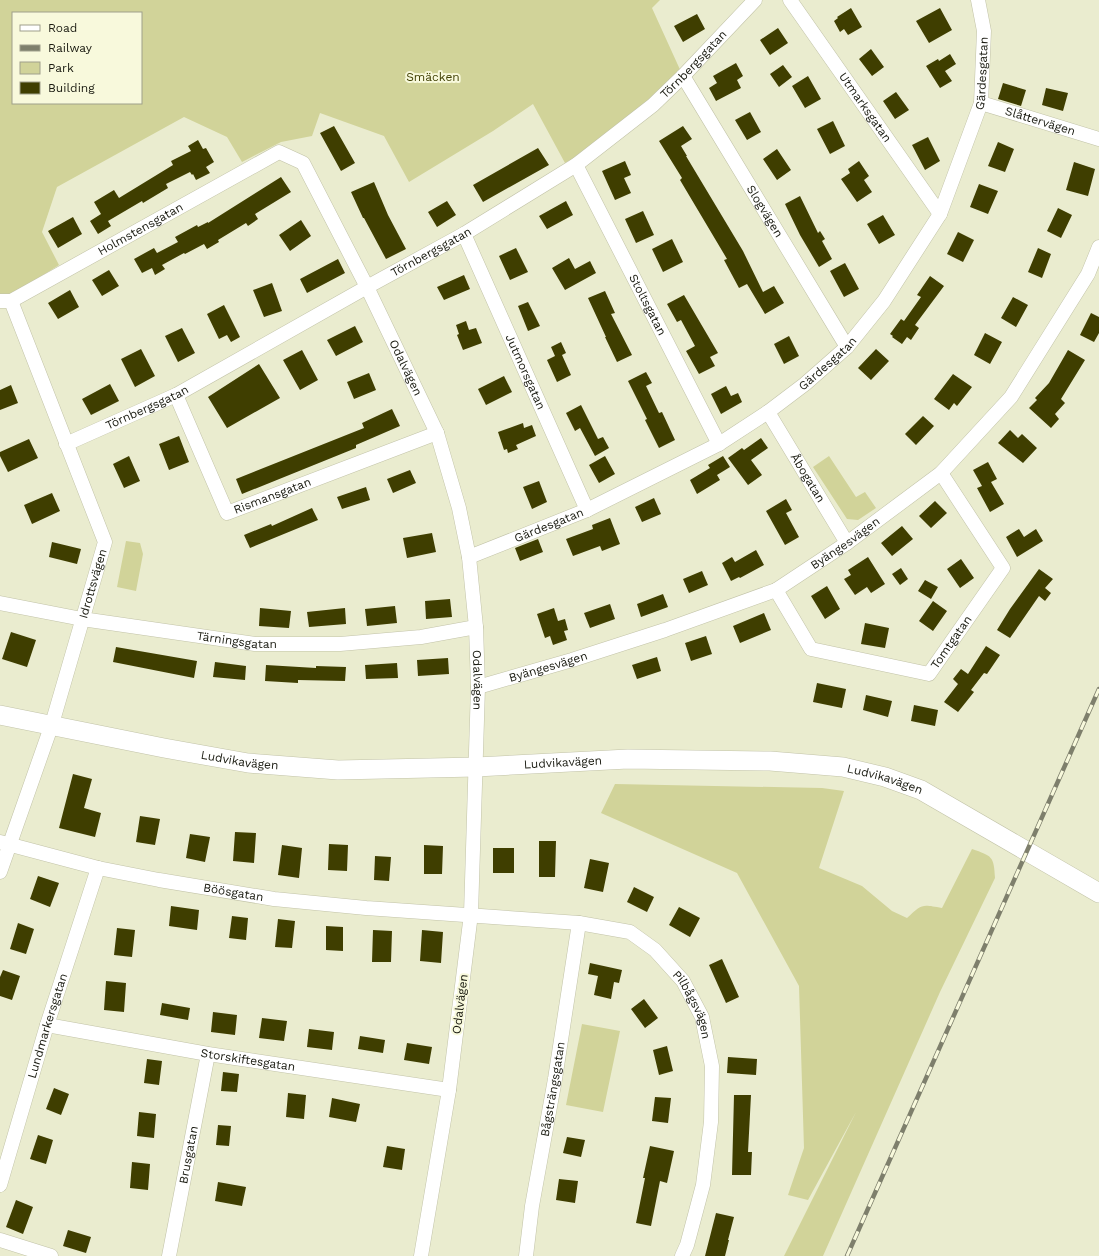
<svg xmlns="http://www.w3.org/2000/svg" width="1099" height="1256" viewBox="0 0 1099 1256" font-family="'Work Sans',sans-serif">
<rect width="100%" height="100%" fill="#eaeccf"/>
<path fill="#d1d399" fill-rule="evenodd" d="M0,0h660l-8,8 30,66 -94,76 -23,13 -32,-59 -40,27 -84,51 -25,-46 -64,-23 -8,23 -31,6 -39,20 -15,-25 -43,-20 -127,70 -15,45 17,33 -52,33h-7zM13,13h128v90h-128z
M829,456l27,41 9,-5 11,16 -18,12 -11,-1 -34,-52z
M126,541l14,2 3,11 -7,37 -19,-4z
M615,784l207,4 22,3 -25,77 43,18 30,25 15,7c15,-14 14,-14 35,-10l30,-59c20,7 22,7 23,29l-55,114 -117,264h-39l72,-144 -48,88 -20,-5 16,-47 -5,-162 -62,-113 -136,-60z
M582,1024l38,7 -17,81 -37,-7z"/>
<path fill="#3f3e00" d="M851,8l11,19 -14,8 -4,-6 -4,3 -6,-11 4,-3 -1,-1z
M940,8l12,22 -23,13 -13,-22z
M697,14l8,15 -22,13 -9,-16z
M778,28l10,15 -18,12 -10,-15z
M871,49l13,18 -12,9 -13,-17z
M950,54l6,10 -11,7 7,10 -12,7 -14,-22 12,-7 1,2z
M736,63l7,13 -6,4 4,8 -25,13 -7,-13 8,-5 -4,-7z
M783,65l9,12 -13,10 -9,-13z
M808,76l13,23 -16,9 -13,-22z
M1003,83l23,7 -5,16 -23,-7z
M1046,88l22,5 -5,18 -21,-6z
M896,92l13,18 -14,9 -12,-18z
M750,112l11,20 -14,8 -12,-20z
M833,121l12,25 -15,8 -13,-25z
M334,126l21,37 -14,8 -21,-38z
M683,126l9,13 -11,7 6,10h-1l57,95 20,41 11,-6 10,17 -19,11 -18,-30 -8,4 -15,-28 3,-1 -47,-79 2,-2 -23,-37z
M928,137l12,24 -15,9 -13,-25z
M198,140l5,9 3,-1 8,14 -8,5 4,6 -14,7 -3,-6 -1,1 -2,-3 -24,12 2,4 -25,15 -1,-2 -34,20 3,5 -13,8 -8,-13 11,-7 -7,-12 20,-12 5,8 54,-33 -2,-4 20,-10 -3,-5z
M998,142l16,7 -9,23 -17,-6z
M538,148l11,17 -66,37 -10,-17z
M777,149l14,21 -14,10 -14,-21z
M625,161l6,14 -7,3 7,15 -16,7 -13,-29z
M859,161l10,15 -5,4 8,12 -15,10 -16,-23 9,-6 -2,-4z
M1074,162l21,7 -7,27 -22,-6z
M281,177l10,15 -36,22 3,5 -10,7 -2,-3 -28,17 1,2 -12,7 -3,-5 -19,10 -1,-1 -22,12 3,4 -10,6 -3,-7 -10,5 -8,-14 20,-11 3,5 21,-11 -3,-5 22,-12 1,2 10,-5v1z
M374,182l14,33 18,34 -20,10 -22,-41h-1l-12,-26z
M979,184l19,7 -10,23 -18,-7z
M800,196l18,37 2,-2 5,8 -3,2 10,18 -13,8 -19,-32 -15,-31z
M447,201l9,14 -19,12 -9,-15z
M566,201l7,14 -26,14 -8,-13z
M1058,208l14,7 -11,23 -14,-7z
M643,211l11,24 -18,8 -11,-24z
M883,215l12,20 -16,9 -12,-20z
M73,217l9,17 -24,14 -10,-17z
M301,220l10,16 -21,15 -11,-16z
M958,232l16,8 -11,22 -16,-8z
M672,239l11,23 -20,10 -11,-23z
M516,248l12,24 -18,8 -11,-24z
M1038,248l13,6 -9,24 -14,-6z
M569,258l6,11 15,-8 6,12 -31,17 -13,-22z
M338,259l7,14 -38,20 -7,-14z
M845,263l14,26 -15,8 -14,-26z
M109,270l10,16 -17,10 -10,-16z
M464,275l6,14 -26,11 -7,-13z
M930,276l14,10 -29,39 4,3 -8,12 -4,-3 -5,7 -10,-7 1,-1 -3,-2 11,-15 3,2 17,-24 -4,-2z
M272,283l10,28 -18,6 -11,-27z
M70,290l9,17 -21,12 -10,-16z
M605,291l10,22 -4,1 21,41 -15,7 -12,-25h1l-18,-39z
M684,295l34,58 -8,4 5,9 -16,8 -13,-23 9,-5 -14,-26 -4,2 -10,-18z
M1013,297l15,8 -12,22 -15,-9z
M528,302l12,24 -12,5 -10,-25z
M224,305l16,32 -9,5 -4,-7 -8,4 -12,-25z
M1091,313l8,4v16l-5,9 -14,-7z
M466,321l3,9 7,-2 6,15 -19,7 -6,-15 2,-1 -3,-9z
M355,326l8,16 -27,14 -9,-16z
M182,328l13,25 -17,9 -13,-26z
M985,333l17,9 -12,22 -16,-9z
M789,336l10,20 -15,8 -10,-20z
M561,342l5,11 -4,2 9,20 -14,7 -10,-22 8,-4 -4,-9z
M141,349l14,27 -20,11 -14,-28z
M876,349l13,12 -18,19 -13,-12z
M302,350l16,30 -18,10 -17,-30z
M1068,350l17,10 -24,39 4,4 -10,11 4,5 -8,9 -22,-20 8,-8 -2,-2 14,-15z
M259,364l21,34 -53,30 -19,-31z
M646,372l6,11 -6,3 13,27 3,-1 13,28 -16,8 -14,-28 2,-1 -19,-38z
M369,373l7,17 -22,9 -7,-17z
M953,374l19,13 -15,19 -3,-3 -5,7 -15,-11z
M504,376l8,16 -26,13 -8,-16z
M110,384l9,17 -28,14 -9,-16z
M11,385l7,18 -18,7v-20z
M726,386l5,10 7,-3 4,9 -21,12 -10,-20z
M581,405l17,34 5,-2 6,11 -14,8 -15,-28 -5,3 -9,-18z
M392,409l8,17 -44,19v3l-114,46 -6,-15 128,-51 -2,-5z
M923,416l11,10 -18,19 -11,-11z
M523,423l1,5 8,-3 4,11 -20,9 2,4 -10,4 -1,-4 -3,1 -6,-18z
M1010,430l8,8 4,-4 15,14 -14,15 -25,-20z
M179,436l10,26 -20,8 -10,-26z
M761,438l7,10 -17,12 11,15 -14,10 -20,-27 14,-10 2,2z
M29,439l9,19 -30,14 -8,-16v-4z
M129,456l11,25 -16,7 -11,-24z
M605,456l10,18 -16,9 -10,-18z
M723,456l7,11 -13,8 3,5 -23,14 -7,-14 20,-12 -2,-3z
M988,462l9,17 -6,3 13,22 -14,8 -13,-24 5,-2 -9,-16z
M410,470l6,13 -23,10 -6,-14z
M539,481l8,21 -15,7 -9,-22z
M366,487l4,13 -28,9 -5,-12z
M52,493l8,18 -28,13 -8,-19z
M654,498l7,16 -19,8 -7,-15z
M786,499l6,11 -6,3 13,24 -14,8 -19,-34z
M935,501l12,12 -16,15 -12,-12z
M312,508l6,12 -68,28 -6,-13 27,-11 1,2z
M610,518l10,26 -18,7 -2,-5 -27,10 -7,-17 27,-10 -1,-4z
M902,526l11,13 -21,17 -11,-13z
M1019,529l5,8 12,-8 7,12 -26,16 -11,-20z
M432,533l4,19 -29,6 -4,-20z
M538,539l5,13 -23,9 -5,-13z
M52,542l29,7 -4,15 -28,-7z
M756,550l8,15 -24,13 -1,-1 -8,4 -9,-18 10,-6 3,5z
M868,557l17,27 -14,9 -4,-6 -12,8 -11,-16 7,-4 -3,-5z
M961,559l13,19 -14,10 -13,-19z
M901,568l7,11 -8,6 -8,-11z
M1039,569l14,10 -8,9 6,5 -6,8 -6,-5 -29,42 -13,-8 13,-21z
M702,571l6,14 -19,8 -6,-14z
M925,580l13,7 -7,12 -13,-8z
M827,586l13,23 -15,10 -14,-23z
M663,594l5,13 -27,10 -4,-13z
M450,599l2,18 -26,2 -1,-18z
M933,601l14,10 -14,20 -14,-10z
M610,604l5,15 -25,9 -6,-15z
M395,606l2,17 -30,3 -2,-17z
M260,608l31,3 -2,17 -30,-2z
M345,608l1,16 -37,3 -2,-15z
M554,608l4,13 7,-2 3,11 -4,1 3,9 -14,5 -3,-9 -5,2 -8,-24z
M764,613l7,17 -31,13 -7,-17z
M865,623l24,5 -4,20 -24,-4z
M11,632l25,8 -9,27 -25,-8z
M706,636l6,18 -21,7 -6,-18z
M986,646l14,9 -13,19 -3,-1 -13,17 3,2 -16,20 -14,-10 14,-18 -5,-5 8,-10 7,5z
M116,647l81,14 -3,17 -81,-16z
M657,657l4,14 -24,8 -5,-14z
M448,658l1,16 -31,2 -1,-16z
M215,662l31,4 -1,14 -32,-3z
M397,663l1,15 -32,1 -1,-14z
M266,665l50,3v-2l30,1 -1,14 -47,-1v3l-33,-2z
M817,683l29,6 -4,19 -29,-6z
M866,695l26,6 -4,16 -25,-7z
M914,705l24,5 -3,16 -24,-5z
M73,774l19,5 -8,29 17,5 -6,24 -36,-9z
M140,816l20,3 -5,26 -19,-3z
M235,832l21,1 -2,30 -21,-2z
M190,834l20,3 -5,25 -19,-4z
M539,841h17l-1,36h-16z
M329,844l19,1 -1,26 -19,-1z
M282,845l20,3 -3,30 -21,-3z
M424,845l19,1 -1,28h-18z
M493,848h21v25h-21z
M375,856l16,1 -2,24 -15,-1z
M590,859l19,4 -6,29 -19,-4z
M38,876l21,7 -9,24 -20,-8z
M634,887l20,10 -7,15 -20,-10z
M171,906l28,4 -2,20 -28,-4z
M679,907l21,11 -10,19 -21,-12z
M232,916l16,2 -2,22 -17,-2z
M278,919l17,2 -3,27 -17,-1z
M18,923l16,6 -8,25 -16,-5z
M326,926l17,1v24l-17,-1z
M117,928l18,2 -3,27 -18,-2z
M373,930l19,1 -1,31h-19z
M422,930l21,2 -2,31 -21,-2z
M722,959l17,38 -13,6 -17,-38z
M590,963l32,7 -3,13 -5,-1 -3,17 -17,-4 4,-19 -10,-2z
M3,970l17,6 -8,24 -12,-4v-19z
M106,981l20,2 -2,29 -20,-2z
M644,999l14,19 -13,10 -14,-19z
M162,1003l28,5 -2,12 -28,-5z
M213,1012l24,3 -2,20 -24,-3z
M262,1018l25,3 -3,20 -25,-3z
M309,1029l25,3 -2,18 -25,-3z
M360,1036l25,4 -2,13 -25,-4z
M407,1043l25,4 -3,17 -25,-4z
M667,1046l6,25 -14,4 -6,-25z
M728,1057l29,2 -1,16 -29,-2z
M147,1059l15,2 -3,24 -15,-2z
M223,1072l16,2 -2,18 -16,-1z
M54,1088l15,6 -8,21 -15,-6z
M288,1093l18,2 -2,24 -18,-2z
M734,1095h17l-3,57h4l-1,23h-19z
M655,1097l16,1 -3,25 -16,-2z
M332,1098l28,6 -4,18 -27,-5z
M139,1112l17,2 -2,24 -17,-2z
M218,1125l13,1 -2,20 -13,-1z
M38,1135l15,5 -7,24 -16,-5z
M567,1137l18,3 -4,17 -18,-4z
M387,1146l18,3 -3,21 -19,-3z
M650,1146l24,5 -7,32 -7,-2 -9,45 -15,-3 9,-45h-2z
M132,1162l18,2 -2,26 -18,-2z
M559,1179l19,2 -3,22 -19,-3z
M218,1182l28,5 -4,19 -27,-5z
M16,1200l17,7 -10,27 -17,-7z
M716,1213l18,4 -6,23h1l-4,16h-20z
M68,1230l23,7 -5,16 -23,-7z"/>
<g fill="none" stroke-linecap="round" stroke-linejoin="round">
<defs>
<g id="street">
<path id="s1" d="M790,0l150,214"/>
<path id="s2" d="M683,76l164,271"/>
<path id="s3" d="M981,103l118,36"/>
<path id="s4" d="M576,165l143,279"/>
<path id="s5" d="M464,234l123,276"/>
<path id="s6" d="M0,301h11l268,-149 24,11 64,124 70,146 22,75 10,49 7,70 2,60 -7,227 -22,176 -28,166"/>
<path id="s7" d="M176,395l51,118 210,-80"/>
<path id="s8" d="M768,412l79,131"/>
<path id="s9" d="M66,444l110,-49 191,-108 97,-53 112,-69 77,-60 30,-29 72,-76"/>
<path id="s10" d="M469,557l118,-47 132,-66 49,-32 37,-28 42,-37 37,-46 56,-87 41,-111 3,-72 -6,-31"/>
<path id="s11" d="M776,590l35,59 118,25 74,-106 -62,-95"/>
<path id="s12" d="M0,603l82,16 173,25h85l81,-7 55,-10"/>
<path id="s13" d="M478,687l94,-27 93,-30 111,-40 71,-47 94,-70 70,-76 77,-123 11,-27"/>
<path id="s14" d="M0,842l98,26 61,12 115,19 92,9 213,15 51,9 25,18 28,31 19,36 10,49 -1,56 -8,63 -16,60 -5,11"/>
<path id="s15" d="M0,872l52,-148 53,-182 -94,-241"/>
<path id="s16" d="M47,1025l161,29 241,36"/>
<path id="s17" d="M0,1185l47,-160 51,-157"/>
<path d="M0,1240l51,16"/>
<path id="s18" d="M169,1256l39,-202"/>
<path id="s19" d="M526,1256l6,-50 23,-127 24,-156"/>
</g>
<g id="secondary">
<path id="s20" d="M0,715l164,33 84,15 90,7 138,-3 152,-8 142,2 73,6 42,10 36,13 178,103"/>
</g>
</defs>
<use href="#street" stroke="#c2c3a8" stroke-width="15"/>
<use href="#secondary" stroke="#c2c3a8" stroke-width="20"/>
<use href="#street" stroke="#fff" stroke-width="14"/>
<use href="#secondary" stroke="#fff" stroke-width="19"/>
<defs>
<path id="rail" d="M847,1256l252,-567"/>
</defs>
<use href="#rail" stroke="#7e7f6c" stroke-width="4.5"/>
<use href="#rail" stroke="#f8f9dc" stroke-width="3" stroke-dasharray="9" stroke-linecap="butt"/>
</g>
<g text-anchor="middle" dominant-baseline="central" stroke-width="4" stroke-linejoin="round" paint-order="stroke">
<g font-size="12" fill="#1a1b11" stroke="#f8f9dc">
<text stroke="none"><textPath href="#s9" startOffset="737">Törnbergsgatan</textPath></text>
<text stroke="none"><textPath href="#s10" startOffset="746">Gärdesgatan</textPath></text>
<text stroke="none"><textPath href="#s1" startOffset="131">Utmarksgatan</textPath></text>
<text stroke="none"><textPath href="#s3" startOffset="62">Slåttervägen</textPath></text>
<text stroke="none"><textPath href="#s2" startOffset="158">Slogvägen</textPath></text>
<text stroke="none"><textPath href="#s6" startOffset="159">Holmstensgatan</textPath></text>
<text stroke="none"><textPath href="#s9" startOffset="413">Törnbergsgatan</textPath></text>
<text stroke="none"><textPath href="#s4" startOffset="157">Stoltsgatan</textPath></text>
<text stroke="none"><textPath href="#s10" startOffset="410">Gärdesgatan</textPath></text>
<text stroke="none"><textPath href="#s6" startOffset="573">Odalvägen</textPath></text>
<text stroke="none"><textPath href="#s5" startOffset="151">Jutmorsgatan</textPath></text>
<text stroke="none"><textPath href="#s9" startOffset="89">Törnbergsgatan</textPath></text>
<text stroke="none"><textPath href="#s8" startOffset="77">Åbogatan</textPath></text>
<text stroke="none"><textPath href="#s7" startOffset="177">Rismansgatan</textPath></text>
<text stroke="none"><textPath href="#s10" startOffset="86">Gärdesgatan</textPath></text>
<text stroke="none"><textPath href="#s13" startOffset="397">Byängesvägen</textPath></text>
<text stroke="none"><textPath href="#s15" startOffset="303">Idrottsvägen</textPath></text>
<text stroke="none"><textPath href="#s12" startOffset="240">Tärningsgatan</textPath></text>
<text stroke="none"><textPath href="#s11" startOffset="228">Tomtgatan</textPath></text>
<text stroke="none"><textPath href="#s13" startOffset="73">Byängesvägen</textPath></text>
<text stroke="none"><textPath href="#s6" startOffset="897">Odalvägen</textPath></text>
<text stroke="none"><textPath href="#s20" startOffset="244">Ludvikavägen</textPath></text>
<text stroke="none"><textPath href="#s20" startOffset="568">Ludvikavägen</textPath></text>
<text stroke="none"><textPath href="#s20" startOffset="892">Ludvikavägen</textPath></text>
<text stroke="none"><textPath href="#s14" startOffset="239">Böösgatan</textPath></text>
<text transform="translate(460 1004) rotate(-83)">Odalvägen</text>
<text stroke="none"><textPath href="#s14" startOffset="736">Pilbågsvägen</textPath></text>
<text stroke="none"><textPath href="#s17" startOffset="166">Lundmarkersgatan</textPath></text>
<text stroke="none"><textPath href="#s16" startOffset="204">Storskiftesgatan</textPath></text>
<text stroke="none"><textPath href="#s19" startOffset="169">Bågsträngsgatan</textPath></text>
<text stroke="none"><textPath href="#s18" startOffset="103">Brusgatan</textPath></text>
</g>
<g font-size="12" fill="#434307" stroke="#f8f9dc">
<text x="433" y="77">Smäcken</text>
</g>
</g>
<rect x="12" y="12" width="130" height="92" fill="#f8f9dc" stroke="#9fa08b"/>
<rect x="20" y="25" width="20" height="6" fill="#ffffff" stroke="#9fa08b"/>
<text x="48" y="32" font-size="12" fill="#1a1b11">Road</text>
<rect x="20" y="45" width="20" height="6" fill="#7e7f6c" stroke="#9fa08b"/>
<text x="48" y="52" font-size="12" fill="#1a1b11">Railway</text>
<rect x="20" y="62" width="20" height="12" fill="#d1d399" stroke="#9fa08b"/>
<text x="48" y="72" font-size="12" fill="#1a1b11">Park</text>
<rect x="20" y="82" width="20" height="12" fill="#3f3e00" stroke="#9fa08b"/>
<text x="48" y="92" font-size="12" fill="#1a1b11">Building</text>
</svg>
